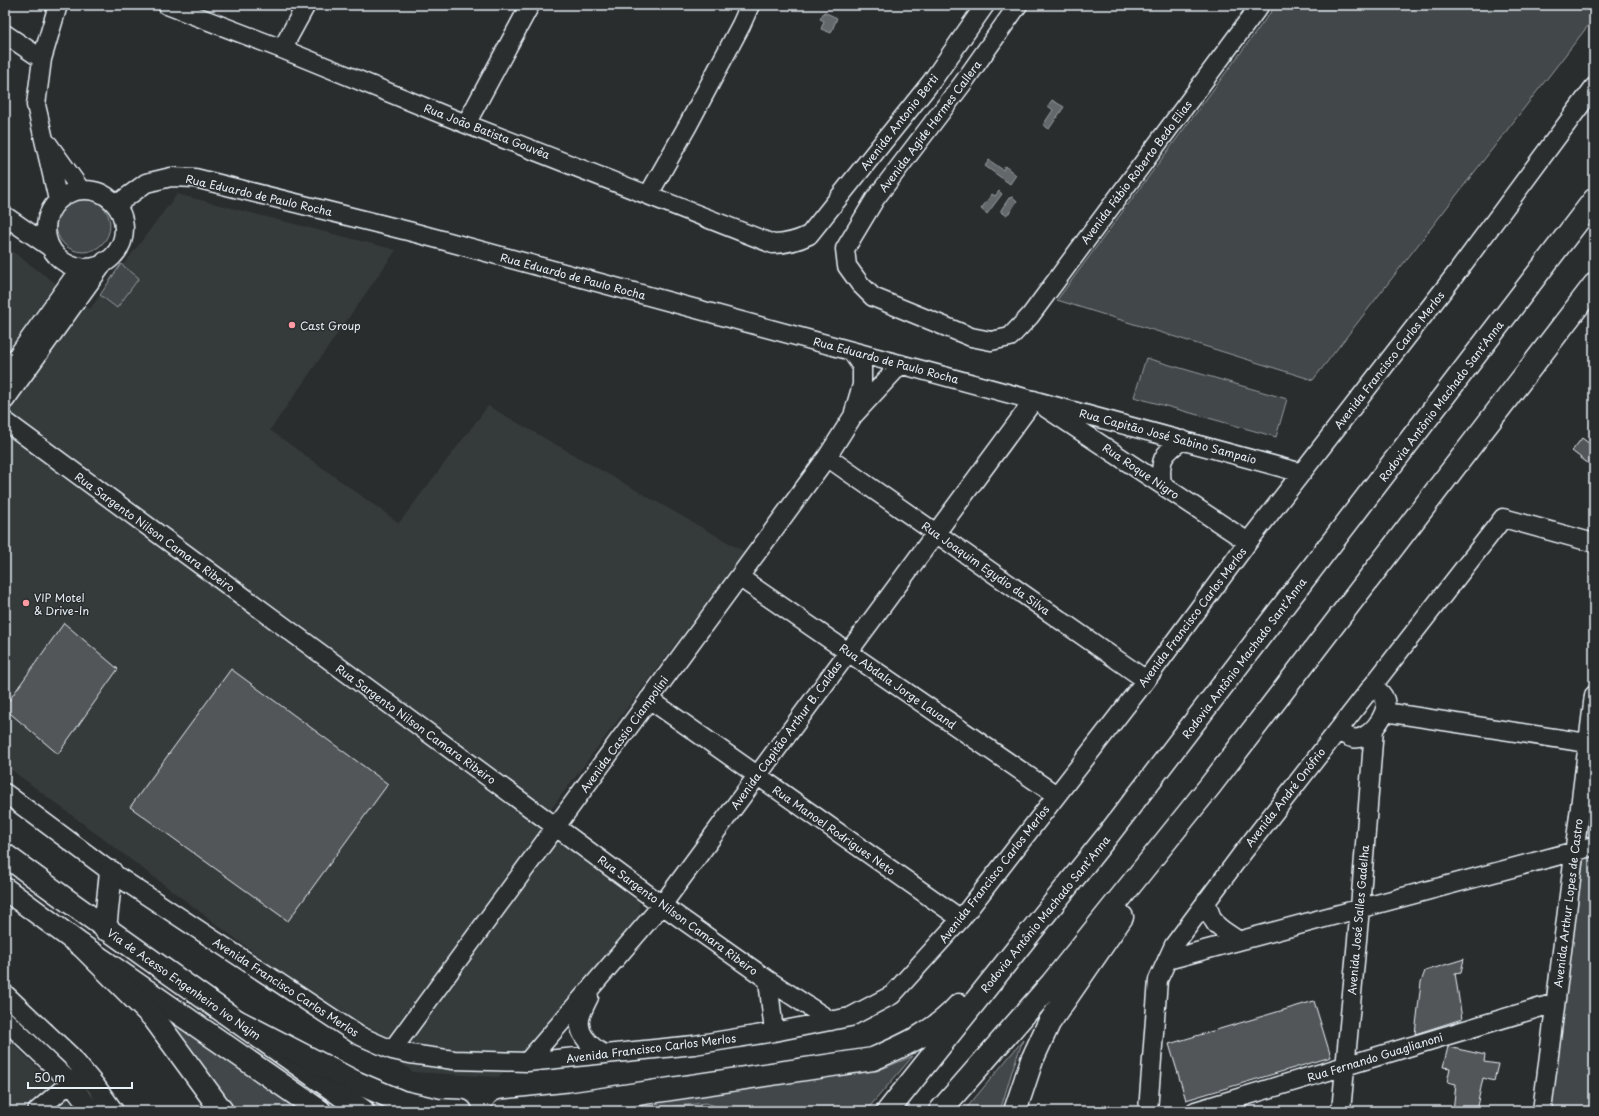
<svg xmlns="http://www.w3.org/2000/svg" width="1599" height="1116" viewBox="0 0 1599 1116" font-family="'Playpen Sans',sans-serif">
<rect width="100%" height="100%" fill="#2a2d2e"/>
<filter id="ink" filterUnits="userSpaceOnUse"><feTurbulence type="fractalNoise" baseFrequency=".025" numOctaves="2"/><feDisplacementMap in="SourceGraphic" scale="8" xChannelSelector="R" yChannelSelector="G"/><feConvolveMatrix kernelMatrix="1 2 1 2 8 2 1 2 1" color-interpolation-filters="sRGB"/></filter>
<g filter="url(#ink)">
<path fill="#363a3b" d="M177,194l219,56 -126,180 129,93 89,-117 257,146 -206,273 100,77 1,14 -104,129 -38,32 -85,-5 -408,-307v-519l85,63z
M5,1036l71,69 3,6h-74z"/>
<path fill="#424648" stroke="#959ca0" d="M1276,5h318v13l-281,362 -256,-80z
M56 225a27 27 0 1 1 54 0a27 27 0 1 1-54 0Z
M121,264l18,14 -22,30 -17,-13z
M1146,358l141,41 -11,38 -142,-40z
M1594,781v330h-44l1,-8z
M134,977l172,134h-72l-15,-22z
M1023,1040l-10,28 -13,43h-36z
M913,1056l-47,55h-136l-24,-8 -60,6 -6,2h-60l147,-21 150,-19z"/>
<path fill="#63686b" stroke="#989fa3" d="M824,12l13,6 -6,15 -10,-4 3,-8 -4,-2z
M1052,100l12,7 -15,22 -6,-4 10,-15 -5,-4z
M989,160l14,10 2,-4 11,9 -6,9 -25,-18z
M999,191l3,3 -15,20 -6,-5 11,-15 3,2z
M1013,197l4,4 -7,11 -4,3 -5,-3v-2l8,-12z"/>
<path fill="#535759" stroke="#e8f1f8" d="M1582,438l12,9v21l-22,-17z
M64,623l54,46 -60,85 -53,-45v-3z
M231,669l157,115 -100,137 -158,-114z
M1464,959l-3,13 -6,1 7,46 -47,15 6,-52 4,-11z
M1314,1001l17,56 -145,43 -17,-56z
M1448,1047l37,8 -1,7 14,2 -4,17 -11,-3 -7,33h-23l3,-27 -9,-2 3,-14 -7,-1z"/>
<g fill="none" stroke-linecap="round" stroke-linejoin="round">
<defs>
<path id="minor" d="M58,5l-16,54 -6,46 22,95
M167,5l115,44 184,75 307,120c14,0 24,-3 36,-9l123,-154 53,-76
M1018,5l-55,78 -88,116 -30,50 2,17 13,18 13,13 98,40 20,4 19,-4 20,-21 230,-311
M5,34l37,25
M282,49l24,-44
M466,124l64,-119
M48,144l33,46
M46 229a39 39 0 1 1 78 0a39 39 0 1 1-78 0Z
M649,194l39,-69 53,-100 9,-20
M116,205l30,-22 25,-6 24,1 217,54 890,241
M5,216l45,31
M852,352l10,15v18l-8,27
M5,373l76,-106
M5,400l100,-139
M1046,408l202,134
M5,421l657,484 106,75 63,41
M827,457l319,223
M1162,485c-3,-24 0,-32 21,-45
M739,577l317,218
M649,699l312,220
M1385,712l209,32
M1338,730c4,2 9,7 14,8 16,4 37,-23 33,-38 -2,-6 -8,-11 -13,-14
M5,793l106,79 247,163 34,15 18,4 44,6 73,2 167,-17 80,-13 76,-15 42,-22 69,-76 185,-239 102,-138 207,-267 139,-188
M1206,901c7,25 11,26 32,39
M1167,960l427,-114
M768,980l6,52
M5,994l66,62 25,30 18,25
M589,997c-3,6 -6,12 -8,18 -6,18 10,32 23,39
M5,1020l65,62 22,29
M392,1050l435,-593 26,-41 48,-52
M527,1062l135,-157 372,-505
M37,1111l42,-36
M1148,1111l10,-131 16,-35 67,-90 262,-337 91,25
M1195,1111l360,-108
M1341,1111l19,-203 14,-179
M1542,1111l52,-416"/>
<path id="major" d="M5,855c118,87 239,170 358,256
M5,889l77,57 238,165
M105,929l6,-57"/>
<path id="highway" d="M82,946l72,72 68,93
M239,1022l116,60 47,20 35,8 24,1
M503,1111l67,-7 303,-45c32,-14 62,-27 86,-54
M888,1111l220,-276 486,-635
M940,1111l112,-128 158,-197 384,-501
M1015,1111l17,-51 17,-37 73,-106"/>
</defs>
<use href="#minor" stroke="#e8f1f8" stroke-width="21"/>
<use href="#major" stroke="#e8f1f8" stroke-width="25"/>
<use href="#highway" stroke="#e8f1f8" stroke-width="25"/>
<use href="#minor" stroke="#2a2d2e" stroke-width="18"/>
<use href="#major" stroke="#2a2d2e" stroke-width="22"/>
<use href="#highway" stroke="#2a2d2e" stroke-width="22"/>
</g>
</g>
<g fill="#ff9aa2" stroke="#2a2d2e" stroke-width="1.5">
<circle cx="292" cy="325" r="4"/>
<circle cx="26" cy="603" r="4"/>
</g>
<g text-anchor="middle" dominant-baseline="central" stroke-width="3" stroke-linejoin="round" paint-order="stroke">
<g font-size="11" fill="#e8f1f8" stroke="#2a2d2e">
<text transform="translate(899 122) rotate(-52)">Avenida Antonio Berti</text>
<text transform="translate(930 126) rotate(-53)">Avenida Agide Hermes Callera</text>
<text transform="translate(487 131) rotate(21)">Rua João Batista Gouvêa</text>
<text transform="translate(1136 172) rotate(-53)">Avenida Fábio Roberto Bedo Elias</text>
<text transform="translate(259 195) rotate(13)">Rua Eduardo de Paulo Rocha</text>
<text transform="translate(573 276) rotate(15)">Rua Eduardo de Paulo Rocha</text>
<text transform="translate(886 360) rotate(15)">Rua Eduardo de Paulo Rocha</text>
<text transform="translate(1389 360) rotate(-52)">Avenida Francisco Carlos Merlos</text>
<text transform="translate(1441 401) rotate(-53)">Rodovia Antônio Machado Sant'Anna</text>
<text transform="translate(1168 436) rotate(15)">Rua Capitão José Sabino Sampaio</text>
<text transform="translate(1141 471) rotate(34)">Rua Roque Nigro</text>
<text transform="translate(155 532) rotate(36)">Rua Sargento Nilson Camara Ribeiro</text>
<text transform="translate(986 568) rotate(35)">Rua Joaquim Egydio da Silva</text>
<text transform="translate(1192 617) rotate(-53)">Avenida Francisco Carlos Merlos</text>
<text transform="translate(1244 658) rotate(-53)">Rodovia Antônio Machado Sant'Anna</text>
<text transform="translate(898 686) rotate(35)">Rua Abdala Jorge Lauand</text>
<text transform="translate(416 724) rotate(36)">Rua Sargento Nilson Camara Ribeiro</text>
<text transform="translate(624 734) rotate(-54)">Avenida Cassio Ciampolini</text>
<text transform="translate(786 735) rotate(-54)">Avenida Capitão Arthur B. Caldas</text>
<text transform="translate(1285 797) rotate(-52)">Avenida André Onófrio</text>
<text transform="translate(834 830) rotate(35)">Rua Manoel Rodrigues Neto</text>
<text transform="translate(994 874) rotate(-52)">Avenida Francisco Carlos Merlos</text>
<text transform="translate(1568 903) rotate(-83)">Avenida Arthur Lopes de Castro</text>
<text transform="translate(1045 914) rotate(-51)">Rodovia Antônio Machado Sant'Anna</text>
<text transform="translate(678 915) rotate(36)">Rua Sargento Nilson Camara Ribeiro</text>
<text transform="translate(1358 920) rotate(-85)">Avenida José Salles Gadelha</text>
<text transform="translate(184 984) rotate(35)">Via de Acesso Engenheiro Ivo Najm</text>
<text transform="translate(286 987) rotate(33)">Avenida Francisco Carlos Merlos</text>
<text transform="translate(651 1048) rotate(-7)">Avenida Francisco Carlos Merlos</text>
<text transform="translate(1375 1057) rotate(-17)">Rua Fernando Guaglianoni</text>
</g>
<g font-size="11" fill="#e8f1f8" stroke="#2a2d2e" text-anchor="start">
<text x="300" y="325">Cast Group</text>
<text x="34" y="597">VIP Motel<tspan x="34" dy="13">&amp; Drive-In</tspan></text>
</g>
</g>
<rect width="1599" height="1116" fill="none" stroke="#2a2d2e" stroke-width="20"/>
<rect x="10" y="10" width="1579" height="1096" fill="none" stroke="#e8f1f8" stroke-width="1.5" filter="url(#ink)"/>
<path d="M28 1082v6h104v-6" fill="none" stroke="#e8f1f8" stroke-width="2"/>
<text x="34" y="1082" font-size="12" fill="#e8f1f8" stroke="#2a2d2e" stroke-width="3" paint-order="stroke">50 m</text>
</svg>
